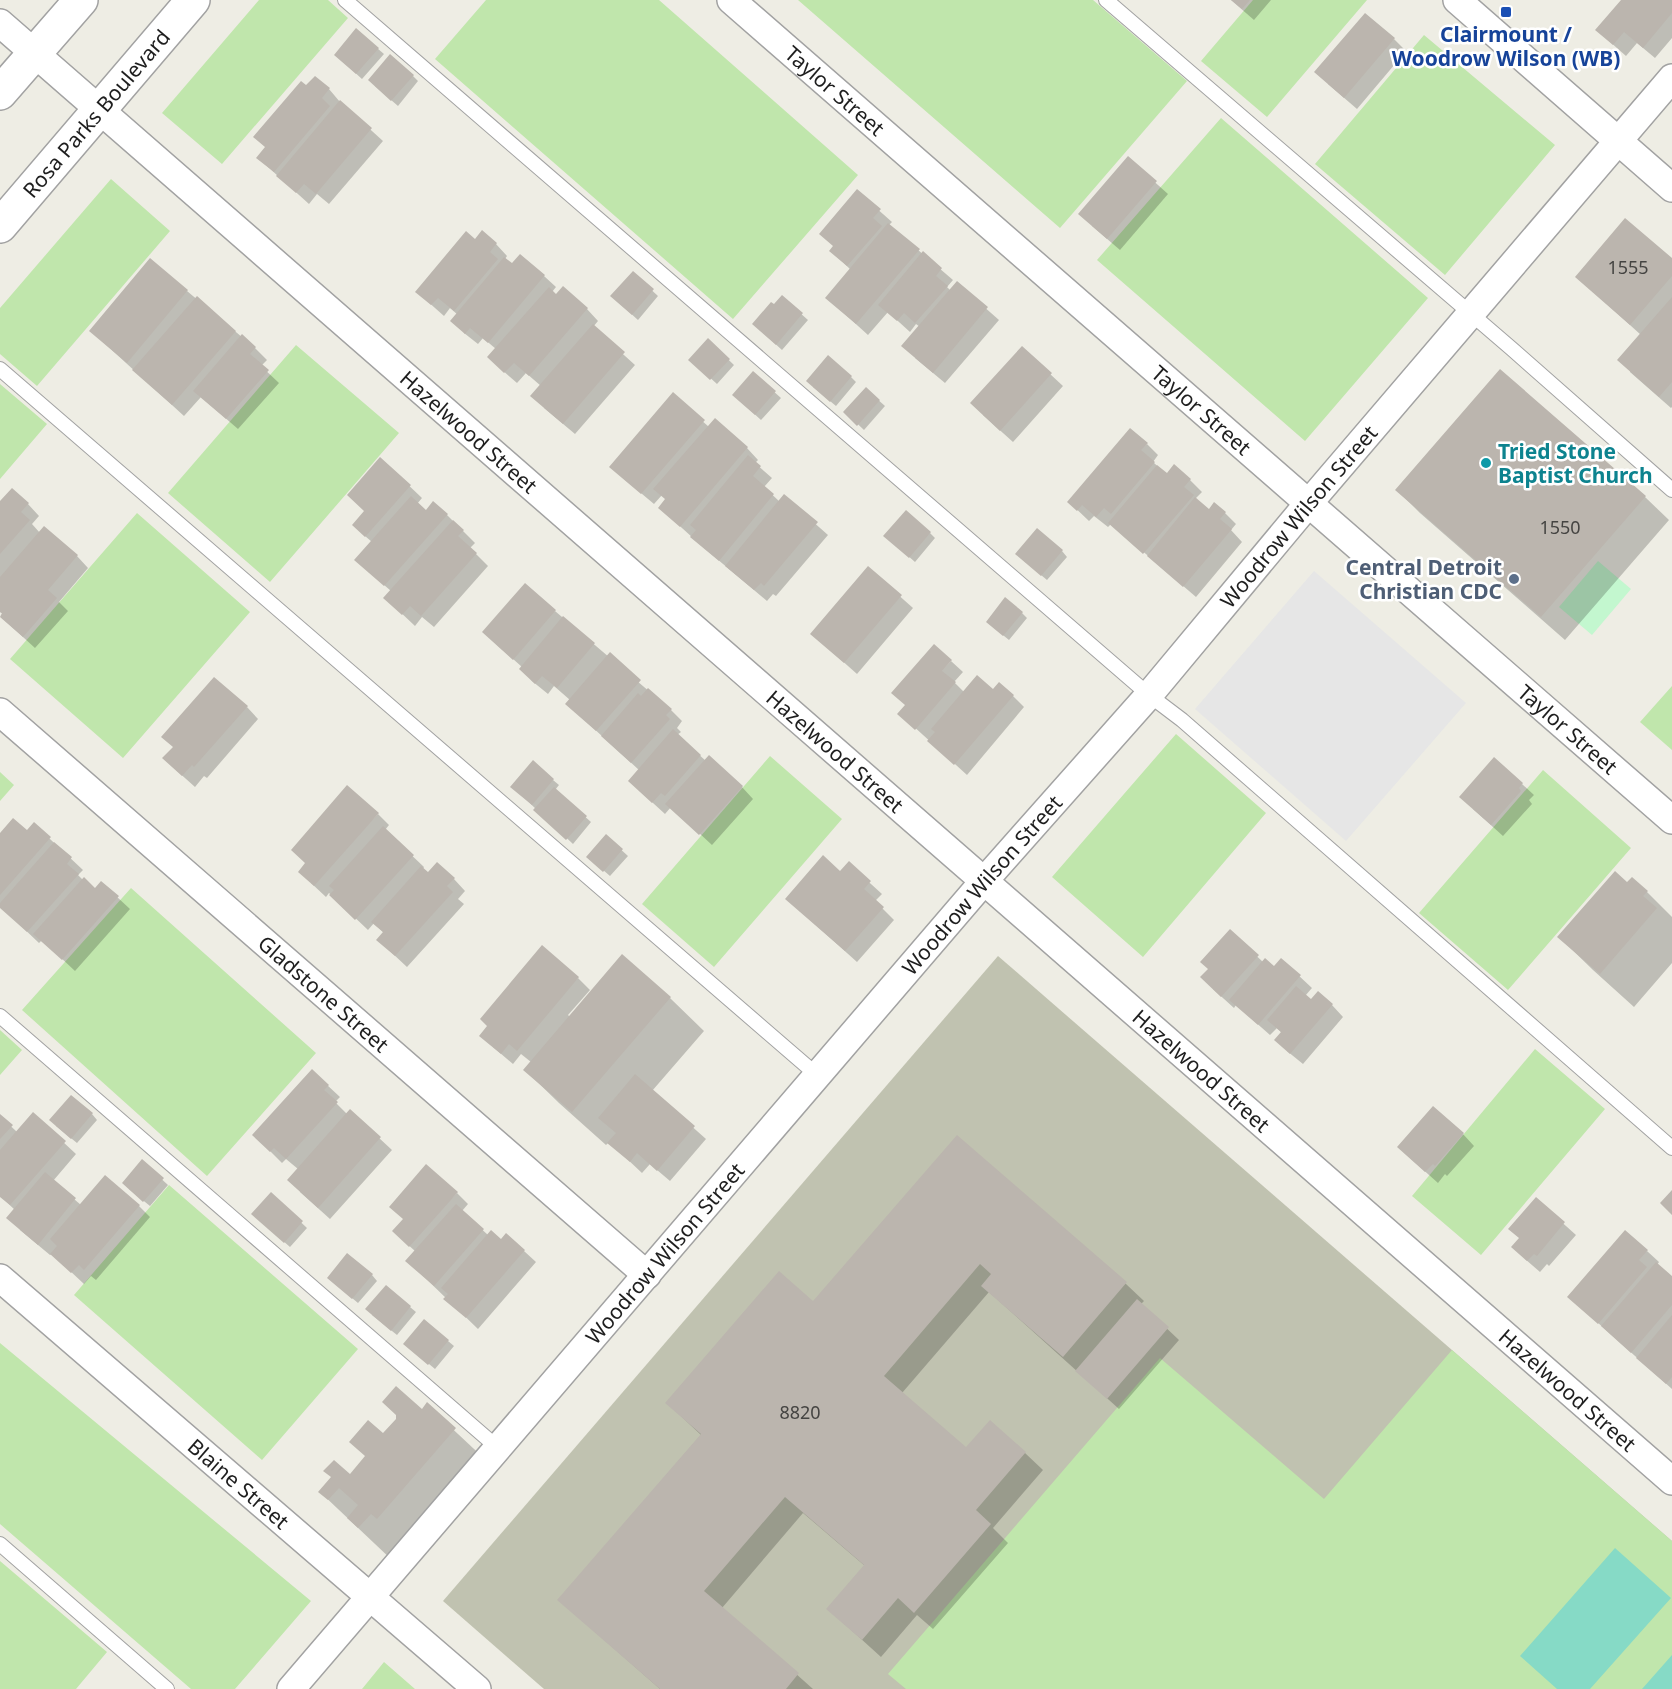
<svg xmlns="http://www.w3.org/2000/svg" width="1672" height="1689" viewBox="0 0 1672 1689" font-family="'Noto Sans',sans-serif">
<rect width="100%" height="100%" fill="#eeede4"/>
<path fill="#c0c2b0" d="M998,956l674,585v148h-1128l-101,-88z"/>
<path fill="#c0e6ac" d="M259,0h69l20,18 -126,146 -60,-51z
M486,0h173l199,175 -125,144 -298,-260z
M798,0h295l94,81 -127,147z
M1253,0h114l-100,117 -66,-56z
M1424,35l131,110 -110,130 -130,-111z
M1221,118l207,180 -123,143 -208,-181z
M111,179l59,52 -133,155 -37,-32v-46z
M296,345l103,88 -129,149 -102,-89z
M0,384l47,40 -47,55z
M137,513l113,99 -127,146 -113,-99z
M1672,686v64l-32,-28z
M1176,734l90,79 -123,144 -91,-80z
M770,756l72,63 -128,148 -72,-63z
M1543,770l88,78 -123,142 -89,-77z
M0,772l14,13 -14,16z
M131,888l185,165 -109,123 -185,-166z
M0,1030l22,20 -22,25z
M1535,1049l70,60 -124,146 -69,-59z
M169,1185l189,164 -96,111 -188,-165z
M0,1343l311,258 -76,88h-44l-191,-165z
M1452,1350l220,191v148h-766l-18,-15 272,-316 164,141z
M0,1561l107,91 -31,37h-76z
M384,1662l31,27h-53z"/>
<path fill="#c3f7cf" d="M1598,561l33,28 -39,46 -33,-28z"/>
<path fill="#86dac6" d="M1615,1548l56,50 -81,91h-33l-37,-33z
M1672,1655v34h-30z"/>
<path fill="#e6e6e6" d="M1314,571l152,132 -120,138 -151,-132z"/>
<path fill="#0003" d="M1231,0h40l-17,20z
M1623,0h49v38l-17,20 -18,-15 -11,13 -17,-15z
M356,30l28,24 -22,25 -21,-19z
M1394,39l12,12 -49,58 -29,-25z
M413,76l5,5 -20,25 -23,-20z
M306,88l23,1 11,13 43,39 -54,63 -12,-10 -8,10 -51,-46z
M1128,158l40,36 -48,56 -28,-24z
M857,191l35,31 -3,3 64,55 -6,7 4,4 6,-8 42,37 -54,63 -30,-25 5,-31 -4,-3 -6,8 -22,-20 -20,23 -41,-37 24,-28 -20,-19z
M475,241l21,3 11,12 -2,3 7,6 32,11 12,11 -4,5 4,4 31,13 11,12 -5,6 42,38 -60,69 -31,-26 -3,-22 -15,-13 -9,10 -16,-14 -5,-20 -13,-11 -5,6 -14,-11 -6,-18 -8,-7 -6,8 -27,-24z
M1672,260v147l-1,1 -41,-36 11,-37 -64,-58z
M633,273l25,23 -20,24 -20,-18z
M187,291l68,57 12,12 -6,6 18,17 -41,46 -37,-32 -17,19 -93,-85z
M782,297l26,23 -26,30 -23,-21z
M708,340l26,25 -17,19 -21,-19z
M1022,348l41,38 -50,56 -30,-27z
M753,373l28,25 -20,22 -22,-20z
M851,377l5,5 -20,24 -23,-19z
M866,389l19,17 -21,24 -19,-18z
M673,395l36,32 38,21 11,12 -3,3 17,15 -8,9 16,15 4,-6 44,39 -52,61 -3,-2 -6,7 -63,-53 -44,-40 7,-8 -5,-5 -8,9 -31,-26z
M1147,444l11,11 -5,7 12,11 25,7 12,12 -7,7 14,12 16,2 11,11 -5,6 11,12 -46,55 -85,-73 -3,3 -14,-11 -5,5 -20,-19z
M381,459l41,39 -5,6 9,8 21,3 28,28 -5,5 18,18 -54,61 -12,-10 -7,9 -18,-17 -6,-18 -23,-20 4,-29 -7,-6 1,-25z
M1397,490l248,7 24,23 -104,120 -145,-127z
M0,501l28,3 11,12 -7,8 8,9 37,23 11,12 -29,34 9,9 -33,37 -34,-31 2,-3 -3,-2z
M930,533l5,5 -20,24 -24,-21z
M1062,551l5,6 -20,23 -24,-20z
M868,568l45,40 -56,66 -45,-40z
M555,611l116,99 11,11 -5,7 4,4 -4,3 29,26 36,26 11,12 -41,46 -41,-38 -6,7 -24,-22 -2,-22 -60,-55 -9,-15 -16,-14 -6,8 -16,-13 -10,-14 -26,-23z
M1022,613l5,5 -18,22 -16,-13z
M951,661l12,11 -9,10 10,10 29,-1 20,5 11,11 -57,68 -67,-61z
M247,707l11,12 -51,59 -3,-2 -9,11 -19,-17 -2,-22z
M553,780l6,5 -4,5 36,32 -18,22 -55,-52z
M1522,784l12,11 -5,5 3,4 -29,32 -30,-27z
M378,814l11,11 -4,5 39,37 -1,2 5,5 26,5 11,12 -7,8 6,5 -57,63 -29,-27 6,-7 -10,-10 -6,7 -39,-37 -3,4 -15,-14z
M34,824l49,46 -5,5 5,5 12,10 7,-7 28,26 -55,62 -33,-31 -3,3 -39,-37v-71l28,-3z
M606,836l22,20 -18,20 -22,-19z
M849,864l33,30 -7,7 19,19 -37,42 -58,-52z
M1628,884l19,8 25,25v46l-38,44 -41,-37 -34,-33z
M1230,931l33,31 11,6 8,-8 30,28 -7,8 6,5 21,4 11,12 -40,47 -16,-13 -5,-18 -5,-5 -7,7 -34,-30 -2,3 -21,-19 -3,-20z
M578,978l12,12 -22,25 2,2 100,-19 34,33 -52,60 54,48 -36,42 -20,-17 -8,9 -33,-31 -3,3 -47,-42 -34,-33 6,-8 -10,-8 -8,10 -20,-17z
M312,1071l28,26 -5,5 12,12 3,-3 42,39 -62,69 -30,-27 -2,-23 -12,-10 -4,4 -28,-28z
M33,1114l43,40 -23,27 28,24 58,1 11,11 -54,63 -5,-4 -7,8 -32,-30 -2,1 -30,-25 -5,-20 -15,-14v-80l17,16z
M92,1114l5,6 -20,23 -21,-17z
M1463,1134l11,12 -27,30 -2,-2 -7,9 -28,-25z
M957,1137l169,147 18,17 -3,3 38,36 -60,69 -130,-117 -87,101 64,56 59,4 18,17 -50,58 15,15 -75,86 -16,-14 -36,42 -53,-48 37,-43 -62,-53 -81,95 91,81h-153l-101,-89 142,-165 -34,-32 147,-100z
M143,1162l25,23 -18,21 -21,-17z
M457,1193l11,11 -6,7 26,24 36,16 12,11 -58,67 -59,-57 -4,-21 -9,-8z
M271,1194l36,34 -17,19 -32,-28z
M1536,1199l40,36 -27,31 -2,-2 -7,8 -15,-13 -5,-20z
M1647,1251l12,11 -2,3 15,13v111l-103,-92z
M372,1275l5,6 -19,22 -24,-20z
M386,1287l30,25 -19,23 -25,-20z
M424,1321l30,25 -19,23 -24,-20z
M427,1405l62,58 -96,98 -73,-69 30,-16 47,-57 25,-8z"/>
<path fill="#bbb5ae" d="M1231,0h19l-8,9z
M1621,0h51v13l-29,35 -19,-16 -11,13 -18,-15z
M1365,13l30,25 -51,60 -30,-26z
M356,28l23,20 -23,26 -22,-19z
M390,54l24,21 -23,26 -23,-21z
M315,76l15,12 -8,10 8,8 -56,66 -18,-14 9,-11 -12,-10 48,-56 5,4z
M340,100l32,28 -56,66 -12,-10 -8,9 -20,-17z
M1128,156l29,25 -50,58 -29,-25z
M857,189l24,20 -8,9 9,8 -35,40 -18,-15 4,-5 -14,-12z
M1625,218l47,40v18l-42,49 -55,-48z
M888,223l32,26 -64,75 -31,-26z
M482,230l15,13 -7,9 8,7 -44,52 -16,-13 -7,7 -16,-13 51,-61 9,8z
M923,251l19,17 -6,8 12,10 -33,37 -11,-10 -7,8 -19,-16z
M520,254l25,21 -57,68 -18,-15 -5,6 -15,-13 54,-64 8,6z
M150,258l38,32 -61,73 -38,-32z
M633,271l21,18 -22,26 -22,-19z
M957,281l31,26 -55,66 -32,-27z
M563,286l25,22 -59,68 -15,-13 -10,10 -17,-16 62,-70 7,7z
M782,295l21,18 -27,32 -24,-21 19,-22 3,2z
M197,296l39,35 -64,74 -40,-35z
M1672,297v85l-13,15 -42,-37z
M593,324l32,28 -62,72 -33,-28z
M242,334l14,13 -6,7 19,16 -43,49 -33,-28z
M708,338l22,21 -20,21 -22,-20z
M1022,346l30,27 -52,58 -30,-28z
M828,355l24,21 -22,26 -24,-21z
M1500,369l146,127 -105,121 -146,-127z
M753,371l23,20 -21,24 -23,-20z
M866,387l14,13 -23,26 -14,-14z
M673,392l32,28 -64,74 -32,-27z
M715,418l33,29 -68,80 -22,-19 7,-9 -12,-10z
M1130,428l18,15 -7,7 14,12 -44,52 -7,-6 -8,9 -14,-12 -5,6 -10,-9z
M748,455l13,11 -8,10 21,18 -55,67 -29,-24 6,-7 -6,-5z
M380,457l31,28 -46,52 -13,-12 12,-14 -17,-16z
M1174,464l17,15 -7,8 10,8 -51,59 -35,-31 49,-58 10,8z
M12,488l17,15 -8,9 9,8 -30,34v-53z
M784,494l34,28 -54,64 -3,-3 -7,7 -29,-24z
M411,496l15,14 7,-9 15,13 -64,72 -30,-26z
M1195,497l14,12 5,-7 12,10 -6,7 12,10 -49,58 -36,-31z
M906,510l25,22 -22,26 -26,-22z
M453,520l11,10 -6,6 19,17 -56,63 -11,-10 -8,9 -19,-17z
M44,526l34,29 -30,35 9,8 -34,39 -23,-20 2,-4 -2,-1v-35z
M1037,528l26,22 -22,26 -26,-22z
M868,566l34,29 -58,68 -34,-29z
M525,583l31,27 -43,50 -31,-28z
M1005,597l18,15 -20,24 -17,-14z
M563,616l32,27 -38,45 -15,-12 -7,8 -16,-15z
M934,644l18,16 -10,11 14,11 -41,48 -18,-16 8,-9 -14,-12z
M610,652l31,28 -45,51 -31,-27z
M977,675l16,14 6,-7 15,13 -60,70 -27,-24 8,-9 -4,-3z
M214,677l34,29 -54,61 -2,-2 -10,11 -20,-18 11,-11 -12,-10z
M648,688l24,21 -6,6 4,4 -39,44 -30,-27 37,-43 3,3z
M673,729l28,26 -36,41 -4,-3 -9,10 -24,-22z
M709,755l34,31 -44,49 -34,-31z
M1494,757l29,26 -4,5 2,3 -30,34 -32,-28z
M533,760l21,19 -22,26 -22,-18z
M347,785l32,28 -65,73 -16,-14 7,-9 -14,-13z
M554,787l33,29 -21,24 -33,-30z
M13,818l14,12 7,-8 17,15 -51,58v-62z
M383,826l31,29 -59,65 -26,-25 5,-5 -5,-4z
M606,834l17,15 -20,23 -17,-15z
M54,842l18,15 -5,7 12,10 -52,58 -27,-24v-5z
M823,855l17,16 9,-10 22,20 -7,8 20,18 -39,44 -60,-52z
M437,862l18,16 -8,8 6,6 -58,64 -19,-16 7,-8 -12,-10 50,-56 7,6z
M1615,871l12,11 5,-5 16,14 -5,5 14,12 -57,66 -43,-37z
M84,877l11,11 6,-7 18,15 -57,64 -29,-26z
M1230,929l29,26 -38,42 -21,-20 8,-8 -8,-7z
M542,945l37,32 -62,74 -8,-7 -8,10 -22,-18 8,-10 -7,-7z
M622,954l49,43 -99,115 -49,-42z
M1265,958l9,8 7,-8 20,17 -43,50 -29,-25z
M1296,986l15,13 7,-8 15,13 -43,50 -16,-14 7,-8 -14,-12z
M312,1069l17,16 -5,5 14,12 -52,57 -12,-11 -4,4 -18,-17z
M635,1074l60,52 -38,45 -20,-18 -7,9 -23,-19 9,-10 -18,-15z
M71,1095l22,18 -22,26 -22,-19z
M1433,1106l31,27 -29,33 -2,-2 -8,8 -28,-25z
M350,1109l31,28 -63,71 -31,-28z
M33,1112l33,29 -56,64 -10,-8v-47z
M0,1114l13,11 -13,14z
M957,1135l170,147 -64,75 -82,-71 10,-12 -11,-10 -96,112 82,71 24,-27 36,32 -50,58 15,14 -77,89 -16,-15 -36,42 -36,-31 38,-44 -79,-68 -81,94 95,82 -13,16h-126l-103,-89 144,-166 -36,-31 114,-132 34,30z
M142,1159l22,19 -21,24 -21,-19z
M426,1164l32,28 -49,55 -17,-16 11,-12 -14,-12z
M45,1172l31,26 -38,47 -32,-27z
M105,1175l35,30 -56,65 -5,-5 -8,8 -21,-19 7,-8 -7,-7z
M1672,1190v25l-12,-12z
M271,1192l32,29 -19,22 -33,-29z
M1536,1197l29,25 -28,34 -3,-2 -7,7 -16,-14 8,-9 -11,-9z
M456,1204l28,25 -50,57 -29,-25z
M491,1230l10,9 5,-6 19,17 -59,68 -23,-19 5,-5 -7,-6z
M1625,1230l23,20 -9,10 8,7 -49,57 -31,-27z
M347,1253l26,21 -21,25 -25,-21z
M1656,1262l16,14v29l-41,48 -30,-27z
M386,1285l25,21 -20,25 -26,-22z
M1137,1299l32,28 -62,72 -32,-28z
M1672,1315v62l-6,7 -30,-26z
M424,1319l25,21 -21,25 -25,-21z
M396,1386l26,23 5,-7 29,26 -79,91 -6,-5 -13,14 -11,-10 11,-13 -19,-17 -11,12 -10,-8 13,-15 -8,-6 11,-11 16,14 15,-18 -16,-14 19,-22 15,13 13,-14v-4l-14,-13z"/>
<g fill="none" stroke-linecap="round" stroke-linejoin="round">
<defs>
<path id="service" d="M345,0l804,695 33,25 490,428
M1106,0l406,349 160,141
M0,369l817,706
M0,1016l498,432
M0,1544l167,145"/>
<g id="minor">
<path id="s1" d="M731,0l941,820"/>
<path d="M1457,0l215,188"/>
<path id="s2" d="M0,23l1672,1458"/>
<path id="s3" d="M0,712l647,563"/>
<path id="s4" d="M0,1278l477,411"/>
<path id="s5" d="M291,1689l693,-808 165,-186 159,-191 364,-426"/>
</g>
<g id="tertiary">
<path d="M0,93l81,-93"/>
<path id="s6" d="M0,226l193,-226"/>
</g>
</defs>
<use href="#service" stroke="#a2a2a2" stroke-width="16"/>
<use href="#minor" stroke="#a2a2a2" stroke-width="30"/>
<use href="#tertiary" stroke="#a2a2a2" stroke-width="36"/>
<use href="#service" stroke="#fff" stroke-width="14"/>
<use href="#minor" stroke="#fff" stroke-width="27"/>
<use href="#tertiary" stroke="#fff" stroke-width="33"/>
</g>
<rect fill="#1a4fb4" stroke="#fff" stroke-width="2" x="1500" y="6" width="12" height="12" rx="3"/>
<circle fill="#0f9aa8" stroke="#fff" stroke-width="2" cx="1486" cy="463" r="6"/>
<circle fill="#5c6f8a" stroke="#fff" stroke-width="2" cx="1514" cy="579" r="6"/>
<g text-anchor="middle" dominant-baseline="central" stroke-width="5" stroke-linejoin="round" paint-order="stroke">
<g font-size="18" fill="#454442">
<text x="1628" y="267">1555</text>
<text x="1560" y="527">1550</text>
<text x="800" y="1412">8820</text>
</g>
<g font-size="21" font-weight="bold" fill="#164399" stroke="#fff">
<text x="1506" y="34">Clairmount /<tspan x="1506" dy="24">Woodrow Wilson (WB)</tspan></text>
</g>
<g font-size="21" fill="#1e1e1e" stroke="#fff">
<text stroke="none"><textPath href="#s1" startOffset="138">Taylor Street</textPath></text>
<text stroke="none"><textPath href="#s6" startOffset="148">Rosa Parks Boulevard</textPath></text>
<text stroke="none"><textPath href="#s1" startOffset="624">Taylor Street</textPath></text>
<text stroke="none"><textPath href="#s2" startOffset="622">Hazelwood Street</textPath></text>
<text stroke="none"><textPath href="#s5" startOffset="1546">Woodrow Wilson Street</textPath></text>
<text stroke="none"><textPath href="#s1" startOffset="1110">Taylor Street</textPath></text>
<text stroke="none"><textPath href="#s2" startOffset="1108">Hazelwood Street</textPath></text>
<text stroke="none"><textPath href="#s5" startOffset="1060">Woodrow Wilson Street</textPath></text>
<text stroke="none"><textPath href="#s3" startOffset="429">Gladstone Street</textPath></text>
<text stroke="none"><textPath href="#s2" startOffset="1594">Hazelwood Street</textPath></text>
<text stroke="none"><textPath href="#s5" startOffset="574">Woodrow Wilson Street</textPath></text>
<text stroke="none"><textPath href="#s2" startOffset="2080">Hazelwood Street</textPath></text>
<text stroke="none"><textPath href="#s4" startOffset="315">Blaine Street</textPath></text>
</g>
<g font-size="21" font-weight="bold" fill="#0d838f" stroke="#fff" text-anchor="start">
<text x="1498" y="451">Tried Stone<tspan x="1498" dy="24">Baptist Church</tspan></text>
</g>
<g font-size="21" font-weight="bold" fill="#4e5e75" stroke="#fff" text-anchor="end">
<text x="1502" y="567">Central Detroit<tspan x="1502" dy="24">Christian CDC</tspan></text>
</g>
</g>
</svg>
